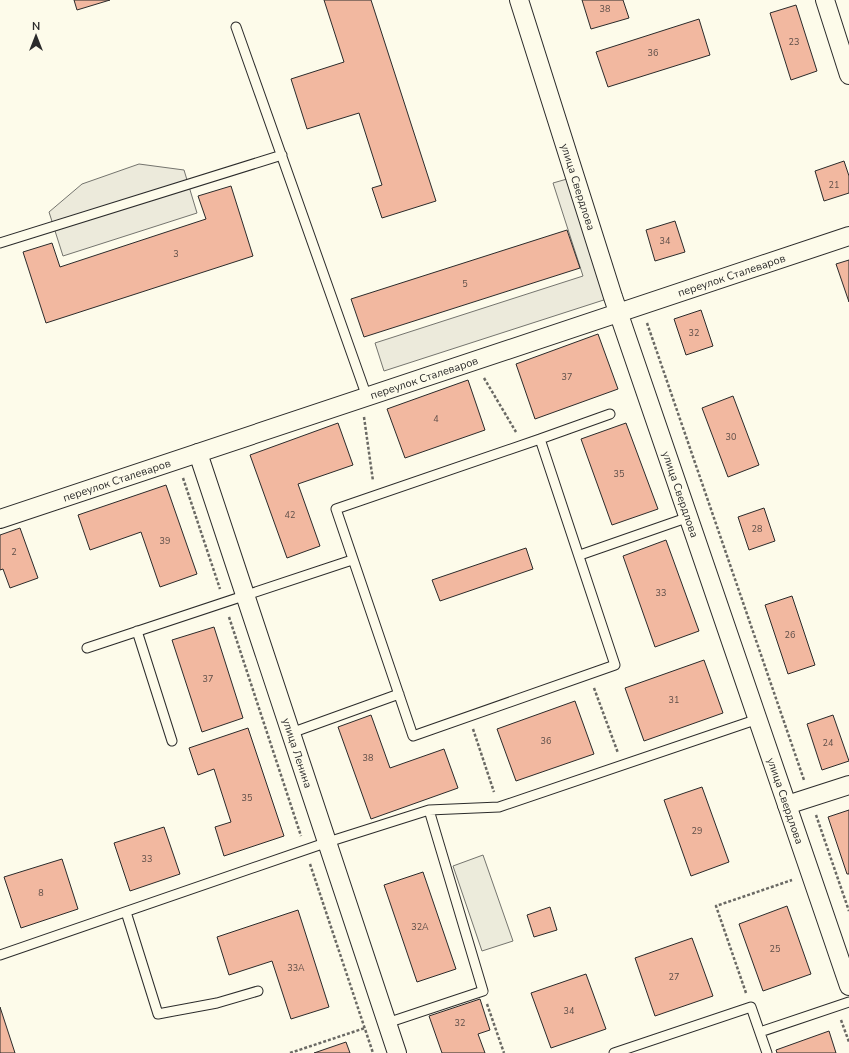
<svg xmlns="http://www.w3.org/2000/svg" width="849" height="1053" viewBox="0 0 849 1053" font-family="'Nunito Sans',sans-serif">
<rect width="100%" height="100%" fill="#fdfbea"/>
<path fill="#ecebdb" stroke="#74746e" d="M483,855l30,86 -31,10 -29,-85z"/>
<path fill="#eceadb" stroke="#74746e" d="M139,164l45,6 13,43 -134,43 -14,-44 33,-28z
M574,177l39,120 -229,74 -9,-28 208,-67 -30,-93z"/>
<path fill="#f2b8a0" stroke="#2b2b2b" d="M74,0h36l-33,10z
M324,0h47l65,201 -54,17 -10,-30 10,-3 -23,-72 -52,16 -16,-50 53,-17z
M582,0h41l6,18 -38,11z
M796,5l21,66 -26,9 -21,-67z
M699,19l11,36 -102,32 -12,-35z
M844,161l5,15v17l-25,8 -9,-30z
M231,186l22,70 -207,67 -23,-71 29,-9 8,24 146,-48 -8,-23z
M675,221l10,31 -30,9 -9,-31z
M567,230l13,38 -216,69 -13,-38z
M849,260v42l-13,-38z
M701,310l12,36 -27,9 -12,-36z
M598,334l20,55 -83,30 -19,-55z
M468,380l17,50 -80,28 -18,-49z
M733,396l26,69 -31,12 -26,-69z
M338,423l15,42 -55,19 22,62 -33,12 -37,-103z
M626,423l32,86 -46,16 -31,-86z
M166,485l31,89 -37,13 -19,-55 -51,18 -12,-35z
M764,508l11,33 -26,9 -11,-33z
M20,528l18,50 -28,10 -7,-19 -3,1v-35z
M666,540l33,91 -44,16 -32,-91z
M526,548l7,21 -93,32 -8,-21z
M792,596l23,69 -27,9 -23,-69z
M214,627l29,91 -41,14 -30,-92z
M704,660l19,53 -79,28 -19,-53z
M575,701l19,53 -78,27 -19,-52z
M371,715l19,53 54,-19 14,39 -87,31 -33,-92z
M833,715l16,46 -27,9 -15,-46z
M248,728l36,108 -60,20 -9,-29 16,-5 -17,-53 -16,6 -9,-27z
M702,787l27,75 -38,14 -27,-76z
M849,810v64h-2l-19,-57z
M164,827l16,47 -50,17 -16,-48z
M62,859l16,50 -57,19 -17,-51z
M423,872l33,97 -39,13 -33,-97z
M787,906l24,68 -48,17 -24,-67z
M550,907l7,23 -23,7 -7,-22z
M298,910l31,97 -38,12 -19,-58 -43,14 -12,-38z
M692,938l21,58 -58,20 -20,-58z
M586,974l20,55 -55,19 -20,-55z
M480,999l10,31 -12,4 7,19h-43l-13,-37z
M0,1007l15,46h-15z
M829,1031l7,22h-59l-1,-3z
M346,1042l4,11h-36z"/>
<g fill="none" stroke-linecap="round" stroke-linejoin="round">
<defs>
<path id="lane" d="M236,27l131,370
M0,243l282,-88
M540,439l75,226 -202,71 -77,-227z
M540,439l70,-25
M580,555l109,-38
M137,631l35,110
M87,648l265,-88
M291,733l108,-39
M126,912l32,102 59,-11 41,-12
M0,955l328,-113 101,-32 70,-3 259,-88
M387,1023l96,-32 -54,-181
M760,1032l89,-30
M614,1053l137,-46 16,46"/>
<g id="street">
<path id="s1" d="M519,0l94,297 236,689"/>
<path d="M825,0l24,75"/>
<path id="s2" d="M198,453l199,600"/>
<path id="s3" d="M0,519l849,-283"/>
<path d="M787,805l62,-20"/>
</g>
</defs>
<use href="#lane" stroke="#2b2b2b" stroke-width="11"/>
<use href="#street" stroke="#2b2b2b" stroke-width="20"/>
<path stroke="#6a6964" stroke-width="2.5" stroke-dasharray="3 2" stroke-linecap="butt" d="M647,323l157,457
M484,378l32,54
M364,417l9,64
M183,478l37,111
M229,617l72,219
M594,688l24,65
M473,729l21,63
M816,815l33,96
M310,864l63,189
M746,993l-30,-87 76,-26
M487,1004l17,49
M841,1020l8,22
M290,1053l75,-25"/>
<use href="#lane" stroke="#fdfbea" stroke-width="9"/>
<use href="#street" stroke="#fdfbea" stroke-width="18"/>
</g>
<g text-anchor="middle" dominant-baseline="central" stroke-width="3" stroke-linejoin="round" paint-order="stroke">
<g font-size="9" fill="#5d4e48">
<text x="605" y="9">38</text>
<text x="794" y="42">23</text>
<text x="653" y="53">36</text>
<text x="834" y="185">21</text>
<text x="665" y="241">34</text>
<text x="176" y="254">3</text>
<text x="465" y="284">5</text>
<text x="694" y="333">32</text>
<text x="567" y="377">37</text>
<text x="436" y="419">4</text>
<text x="731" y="437">30</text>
<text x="619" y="474">35</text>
<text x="290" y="515">42</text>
<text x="757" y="529">28</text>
<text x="165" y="541">39</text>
<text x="14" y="552">2</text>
<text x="661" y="593">33</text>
<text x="790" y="635">26</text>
<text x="208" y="679">37</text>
<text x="674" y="700">31</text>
<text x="546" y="741">36</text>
<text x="828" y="743">24</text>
<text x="368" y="758">38</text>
<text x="247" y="798">35</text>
<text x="697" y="831">29</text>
<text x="147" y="859">33</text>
<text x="41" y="893">8</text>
<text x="420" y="927">32А</text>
<text x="775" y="949">25</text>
<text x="296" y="968">33А</text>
<text x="674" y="977">27</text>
<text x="569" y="1011">34</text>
<text x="460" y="1023">32</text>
</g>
<g font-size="11" fill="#2b2b2b" stroke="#fdfbea">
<text stroke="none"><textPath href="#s1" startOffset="196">улица Свердлова</textPath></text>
<text stroke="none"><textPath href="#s3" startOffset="771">переулок Сталеваров</textPath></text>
<text stroke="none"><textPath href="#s3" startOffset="447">переулок Сталеваров</textPath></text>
<text stroke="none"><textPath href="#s3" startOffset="123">переулок Сталеваров</textPath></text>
<text stroke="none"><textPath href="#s1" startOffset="520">улица Свердлова</textPath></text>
<text stroke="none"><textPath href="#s2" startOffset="316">улица Ленина</textPath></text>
<text stroke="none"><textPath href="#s1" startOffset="844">улица Свердлова</textPath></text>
</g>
</g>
<g transform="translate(36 36)" stroke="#fdfbea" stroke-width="3" paint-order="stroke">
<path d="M0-3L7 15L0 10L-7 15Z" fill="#2b2b2b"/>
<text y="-6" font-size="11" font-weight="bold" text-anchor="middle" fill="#2b2b2b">N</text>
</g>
</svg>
